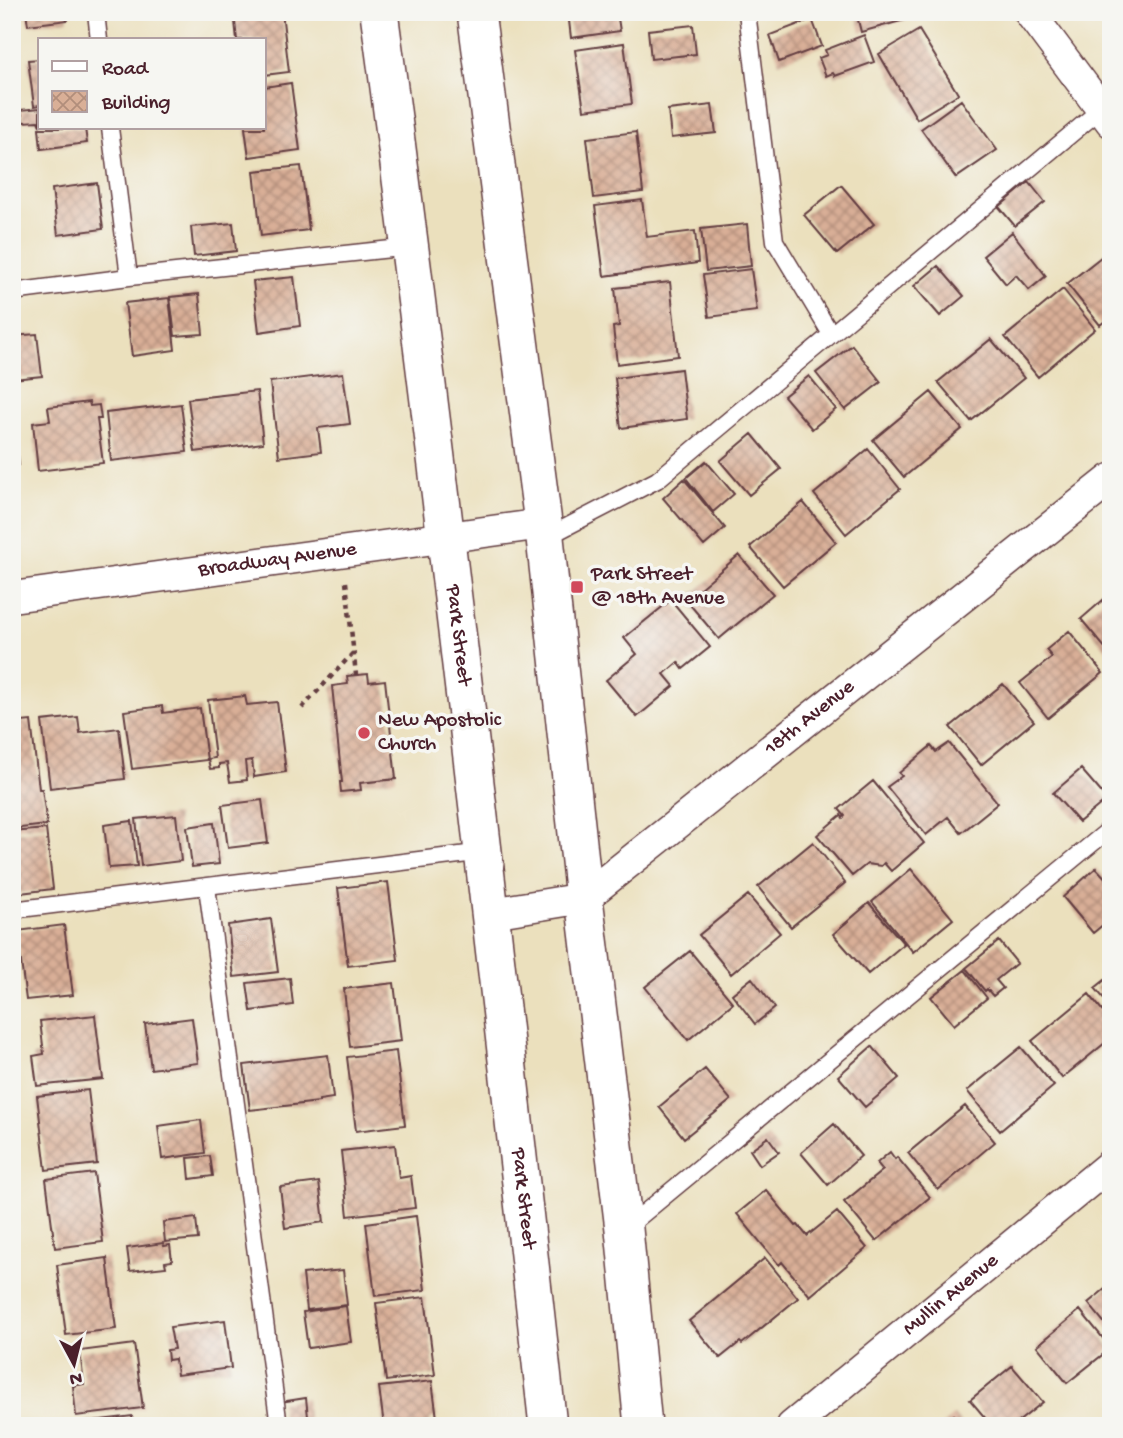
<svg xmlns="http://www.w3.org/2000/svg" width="1123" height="1438" viewBox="0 0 1123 1438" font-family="'Gochi Hand',sans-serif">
<defs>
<pattern id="building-cross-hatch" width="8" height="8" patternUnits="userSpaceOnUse" patternTransform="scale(1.75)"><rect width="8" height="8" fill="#d9af97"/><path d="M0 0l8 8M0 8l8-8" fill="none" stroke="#b28e7b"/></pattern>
</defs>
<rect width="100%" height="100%" fill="#f6f6f2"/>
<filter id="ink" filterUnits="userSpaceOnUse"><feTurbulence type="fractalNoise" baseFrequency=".0143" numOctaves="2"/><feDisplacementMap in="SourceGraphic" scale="14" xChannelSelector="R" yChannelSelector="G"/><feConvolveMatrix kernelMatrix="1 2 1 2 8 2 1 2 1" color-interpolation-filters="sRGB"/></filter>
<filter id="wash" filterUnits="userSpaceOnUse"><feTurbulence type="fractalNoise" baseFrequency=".00686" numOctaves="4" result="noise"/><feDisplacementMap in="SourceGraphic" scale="28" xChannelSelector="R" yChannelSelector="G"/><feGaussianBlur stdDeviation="1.57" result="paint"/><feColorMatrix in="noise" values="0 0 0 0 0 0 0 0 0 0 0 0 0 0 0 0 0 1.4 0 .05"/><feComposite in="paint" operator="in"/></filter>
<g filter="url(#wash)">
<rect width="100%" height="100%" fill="#ebe0bd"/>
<g id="blocks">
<path fill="url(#building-cross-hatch)" d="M26,12h41l1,8 -40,5z
M234,12h48l7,60 -25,3v-35h-27z
M568,12h49l3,19 -49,7z
M856,12h50l2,7 -47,13z
M812,19l10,27 -43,16 -9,-27z
M693,25l3,29 -45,5 -3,-29z
M919,30l39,64 -41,25 -38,-65z
M864,35l10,27 -39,14 -2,-3 -7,3 -7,-18 8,-3 -2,-5z
M624,43l8,61 -48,6 -9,-60z
M40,59v46l-6,1 -6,-46z
M291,83l9,67 -51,7 -4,-29h19v-41z
M961,100l36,50 -41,28 -35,-49z
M712,105l4,28 -45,5 -3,-28z
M40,108v18l-2,-5 -15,1 -2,-12z
M39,128h46l2,15 -46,6z
M636,132l7,60 -49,6 -7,-60z
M301,166l8,64 -48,6 -7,-65z
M1029,182l16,20 -30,24 -16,-19z
M97,183l6,46 -45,6 -6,-46z
M841,185l33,39 -37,30 -33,-39z
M642,200l5,37 48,-6 3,32 -94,13 -9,-70z
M233,223l3,28 -42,5 -3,-29z
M747,224l4,42 -45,5 -5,-42z
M1012,232l34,44 -17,14 -13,-15 -10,9 -23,-28z
M1111,249v67l-11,9 -33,-41z
M938,266l26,30 -24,20 -26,-30z
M751,269l6,42 -48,6 -6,-42z
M294,277l6,49 -41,6 -6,-51z
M670,282l8,74 -61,8 -4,-37 6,-1 -4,-38z
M1063,289l32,40 -57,48 -33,-40z
M199,294l4,40 -28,2 -5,-39z
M169,298l6,52 -43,6 -7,-53z
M37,334l5,42 -29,3 -1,-43z
M991,339l33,39 -53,43 -33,-39z
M852,345l29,37 -36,28 -29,-37z
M681,369l6,50 -66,9 -6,-50z
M343,373l7,51 -32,4 3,24 -42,5 -9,-75z
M809,376l27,33 -24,20 -28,-33z
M257,391l6,52 -68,9 -7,-53z
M931,392l31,37 -58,48 -31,-37z
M89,402l1,4 9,-1 2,14h-4l6,44 -65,8 -5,-48 17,-2 -2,-14z
M181,404l6,48 -76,9 -5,-48z
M12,417h2l5,48h-7z
M752,434l29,35 -32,26 -29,-34z
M868,449l32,40 -54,45 -32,-40z
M706,461l28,33 -21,18 -27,-34z
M684,479l41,49 -21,18 -41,-48z
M803,502l33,40 -53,44 -33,-39z
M739,555l34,39 -54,45 -33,-39z
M1111,593v62l-30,-36z
M671,600l39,47 -27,22 -5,-7 -14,12 10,12 -37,31 -31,-37 31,-26 -13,-16z
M1069,631l34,42 -55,45 -28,-35 32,-26 -6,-7z
M368,674l1,8 16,-2 11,99 -36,4 1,7 -20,2 -1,-10h2l-10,-96 16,-2 -1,-8z
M1003,684l31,37 -53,44 -31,-38z
M245,696l2,9 30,-3 9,70 -32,5 -2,-17 -7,1 2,19 -17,2 -3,-19 -8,1v4l-9,1 -2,-10 7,-1 -7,-58z
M162,706l1,7 37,-5 7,52 -75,9 -8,-58z
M78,717l2,16 39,-5 6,51 -75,9 -8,-67z
M31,721l8,68h3l5,36 -35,4v-106z
M949,743l49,60 -37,30 -13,-16 -22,18 -39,-48 15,-11 -3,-3 32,-27 5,6z
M1081,769l26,30 -28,23 -26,-29z
M873,781l51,62 -33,28 -7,-8 -3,3 -14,-2 -15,12 -35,-41 24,-20 2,3 2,-2 -6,-7z
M262,800l6,43 -40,5 -6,-43z
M176,815l5,46 -40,5 -5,-47z
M132,821l5,45 -28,2 -5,-43z
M214,823l5,41 -27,3 -5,-40z
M46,829l7,60 -41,5v-62z
M813,842l32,41 -54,44 -33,-40z
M1096,868l15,16v34l-18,15 -30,-36z
M911,869l42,50 -40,33 -41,-50z
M388,882l10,78 -50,6 -10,-78z
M748,895l32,38 -49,41 -32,-39z
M869,903l35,41 -36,30 -35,-40z
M271,919l7,53 -44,5 -6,-52z
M64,925l9,70 -47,5 -9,-69z
M999,941l18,22 -21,17 7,8 -10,8 -6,-7 -2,2 -19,-23z
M690,951l43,52 -45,37 -43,-53z
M965,970l22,28 -33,27 -23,-28z
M1111,975v32l-16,-19z
M290,978l3,27 -42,6 -4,-28z
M752,978l23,30 -20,16 -23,-30z
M394,983l7,58 -51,6 -6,-58z
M1089,994l22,27v17l-49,40 -30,-37z
M95,1015l8,64 -66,7 -4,-30 11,-2 -4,-33z
M192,1018l6,45 -47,6 -6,-45z
M872,1046l27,32 -34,29 -27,-31z
M1021,1047l33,39 -54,45 -33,-40z
M396,1051l9,74 -49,6 -9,-74z
M328,1055l5,43 -14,2v2l-69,8 -6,-45z
M705,1069l26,31 -47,38 -25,-31z
M88,1090l9,74 -51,6 -9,-74z
M965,1106l30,36 -57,48 -30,-37z
M201,1120l4,33 -43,6 -4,-33z
M834,1124l27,32 -33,29 -27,-32z
M768,1137l11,15 -19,13 -10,-15z
M395,1145l4,33 12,-2 4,32 -67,8 -7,-65z
M890,1152l5,7 2,-2 33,40 -54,44 -32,-39 39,-32 -6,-7z
M210,1156l3,20 -23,3 -2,-21z
M94,1173l9,69 -48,6 -9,-69z
M319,1182l5,40 -39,6 -5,-41z
M766,1190l30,36 2,-1 9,11 30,-24 30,36 -57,48 -28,-34 -3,3 -42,-51z
M416,1216l9,74 -50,6 -9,-73z
M196,1218l2,21 -33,3 -2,-20z
M163,1243l1,3 6,-1 2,16 -7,1 1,5 -36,4 -3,-23z
M107,1258l9,71 -50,6 -9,-70z
M765,1258l33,40 -56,46 -2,-2 -20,16 -31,-37z
M343,1270l4,35 -40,5 -4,-36z
M1111,1284v47l-23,-28z
M425,1297l10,78 -49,6 -10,-78z
M346,1306l5,36 -43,6 -5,-36z
M1080,1310l31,38 -44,35 -30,-37z
M225,1320l6,48 -54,7 -2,-16 -7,1 -1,-10 7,-1 -4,-22z
M134,1344l9,64 -67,8 -3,-30 11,-2 -4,-33z
M1012,1366l31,36 -30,24h-21l-22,-26z
M432,1381l5,37 -7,1 1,7h-47l-5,-39z
M306,1398l3,28h-25l-4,-24z
M954,1415l9,11h-22z
M132,1416l1,10h-55v-3z"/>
</g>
</g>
<g filter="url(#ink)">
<use href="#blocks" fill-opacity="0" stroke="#623c41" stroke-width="2"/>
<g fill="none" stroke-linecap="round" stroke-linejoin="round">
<defs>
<path id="service" d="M96,12l3,28
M747,12l28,229 56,93
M110,128l19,149
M12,292l117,-15 281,-30
M545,538l112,-58 449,-375
M207,887l72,539
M12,910l472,-58
M626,1228l485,-400"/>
<g id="minor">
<path d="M1029,12l82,110"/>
<path id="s1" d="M12,597l531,-73"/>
<path id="s2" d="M491,913l93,-15 527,-419"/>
<path id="s3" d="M792,1426l319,-262"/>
</g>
<g id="tertiary">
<path id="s4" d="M379,12c63,471 117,942 169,1414"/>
<path d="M476,12l69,526 39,360 40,331 19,197"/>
</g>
</defs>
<use href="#service" stroke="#623c41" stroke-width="19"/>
<use href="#minor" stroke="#623c41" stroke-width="33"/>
<use href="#tertiary" stroke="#623c41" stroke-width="40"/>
<path stroke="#623c41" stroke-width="4.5" stroke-dasharray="5 5" stroke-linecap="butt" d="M346,582l10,93
M302,708l51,-55"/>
<use href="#service" stroke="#fff" stroke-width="16"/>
<use href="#minor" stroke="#fff" stroke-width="30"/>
<use href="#tertiary" stroke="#fff" stroke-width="37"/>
</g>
</g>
<g fill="#d1495b" stroke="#f6f6f2" stroke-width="2.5">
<rect x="570" y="580" width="14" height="14" rx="3.5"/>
<circle cx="364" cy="733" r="7"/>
</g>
<g text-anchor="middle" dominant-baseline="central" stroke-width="7" stroke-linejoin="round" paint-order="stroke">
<g font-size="21" fill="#4a1f2b" stroke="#f6f6f2">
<text stroke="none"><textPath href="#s1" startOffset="268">Broadway Avenue</textPath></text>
<text stroke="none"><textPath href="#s4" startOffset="628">Park Street</textPath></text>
<text stroke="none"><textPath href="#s2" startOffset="383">18th Avenue</textPath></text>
<text stroke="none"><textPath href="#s4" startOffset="1195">Park Street</textPath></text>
<text stroke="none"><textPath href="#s3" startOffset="206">Mullin Avenue</textPath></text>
</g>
<g font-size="21" fill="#4a1f2b" stroke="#f6f6f2" text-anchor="start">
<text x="591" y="575">Park Street<tspan x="591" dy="24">@ 18th Avenue</tspan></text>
<text x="378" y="721">New Apostolic<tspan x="378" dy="24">Church</tspan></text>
</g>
</g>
<rect width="1123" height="1438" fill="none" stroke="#f6f6f2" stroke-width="42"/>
<rect x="38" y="38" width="228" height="91" fill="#f6f6f2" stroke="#b1a0a2" stroke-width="2"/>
<rect x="52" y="61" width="35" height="10" fill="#ffffff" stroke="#b1a0a2" stroke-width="2"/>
<text x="102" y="74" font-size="21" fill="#4a1f2b">Road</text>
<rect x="52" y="91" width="35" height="21" fill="url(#building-cross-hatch)" stroke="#b1a0a2" stroke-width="2"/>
<text x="102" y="108" font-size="21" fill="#4a1f2b">Building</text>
<g transform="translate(74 1364) rotate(173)" stroke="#f6f6f2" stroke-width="5" paint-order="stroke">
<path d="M0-5L12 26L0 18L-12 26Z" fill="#4a1f2b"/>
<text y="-10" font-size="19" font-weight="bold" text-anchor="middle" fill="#4a1f2b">N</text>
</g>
</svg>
